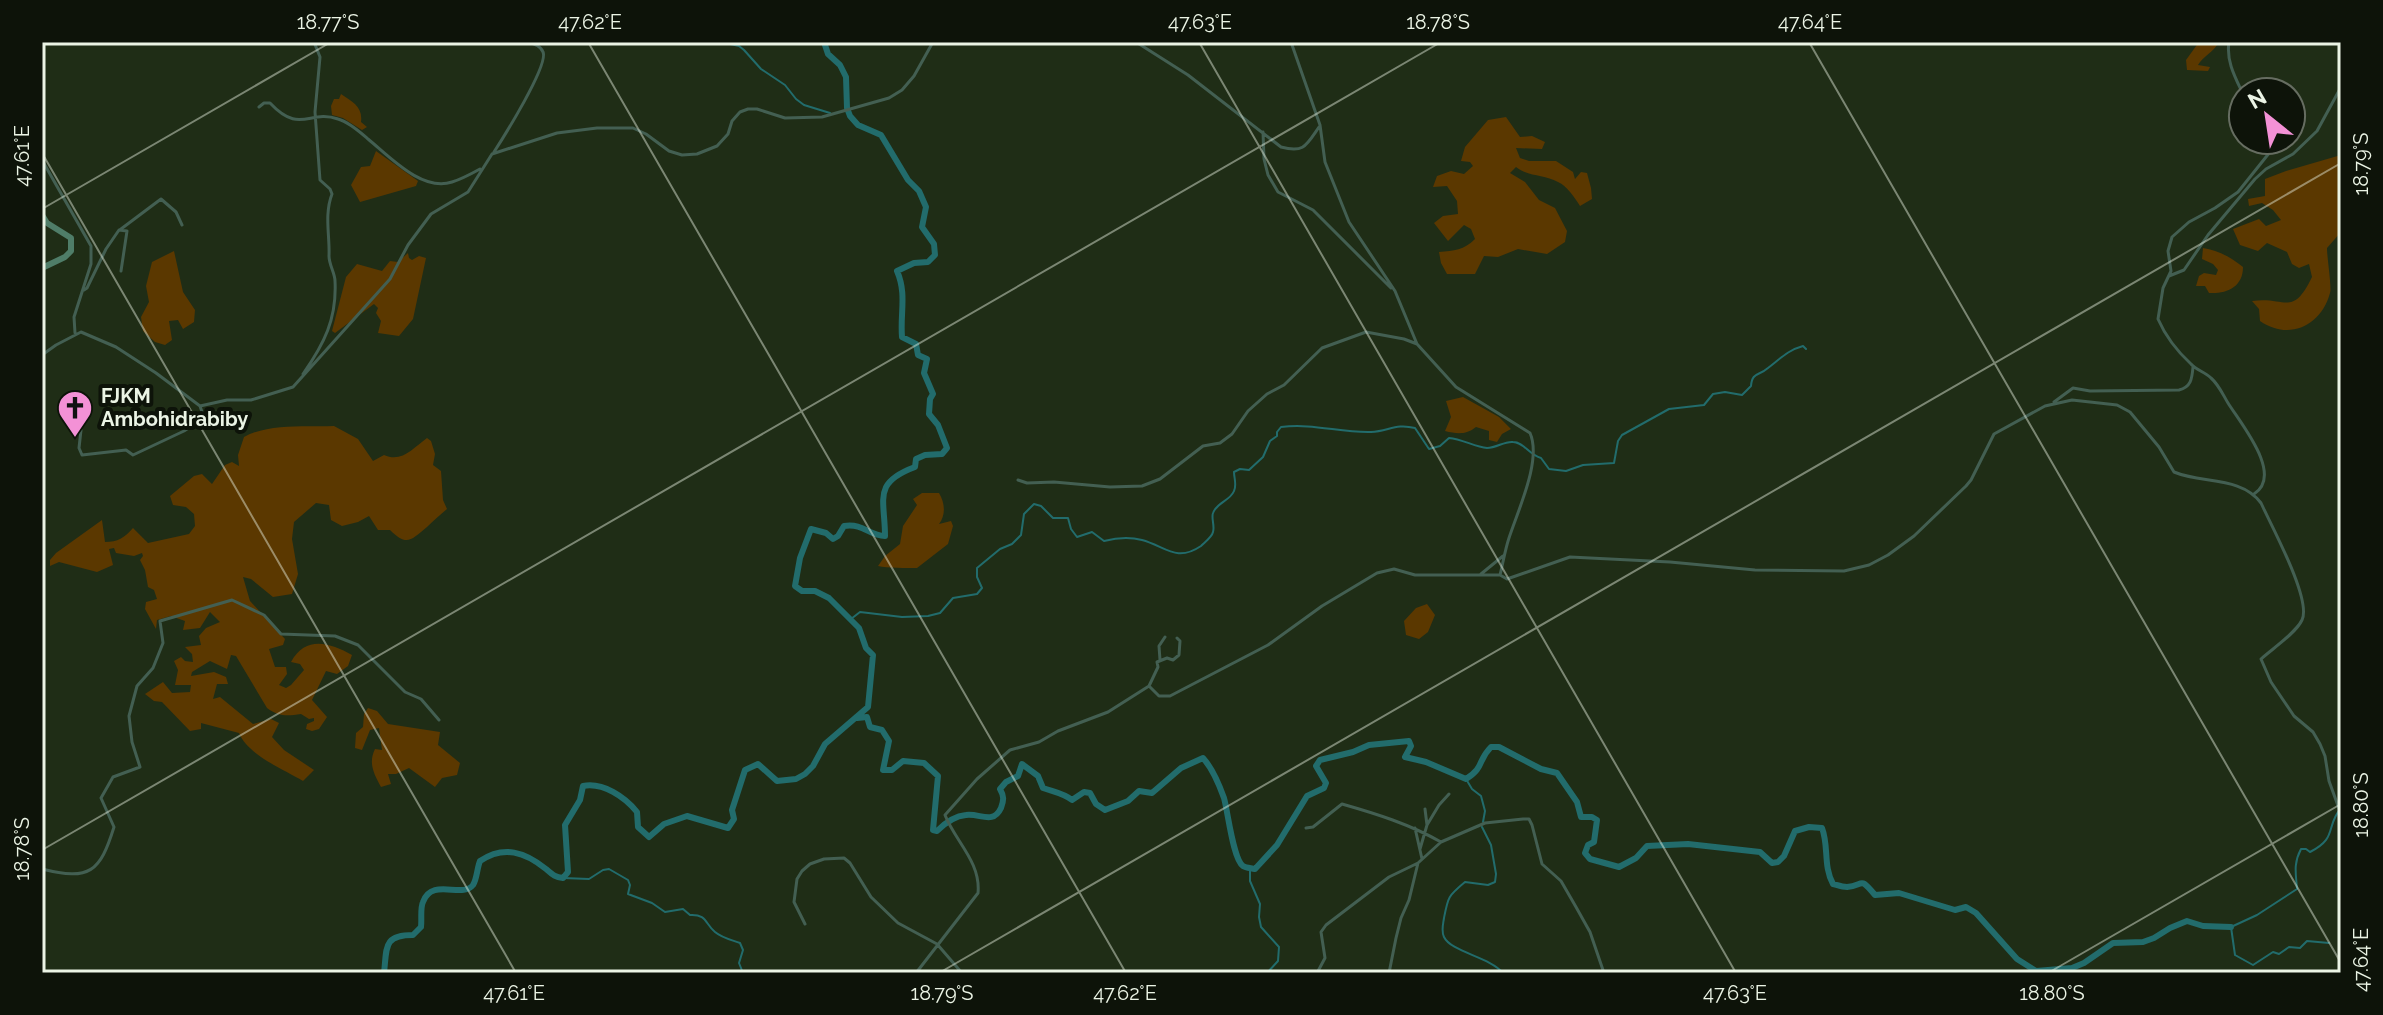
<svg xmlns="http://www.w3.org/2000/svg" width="2383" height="1015" viewBox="0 0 2383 1015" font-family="Raleway,sans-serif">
<rect width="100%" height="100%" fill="#1f2d16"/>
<path fill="#5b3800" d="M2199,42h20c-6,11 -16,14 -21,23l12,2 -2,4 -21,-1 -1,-10z
M341,94c12,8 22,13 20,28l6,5 -5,3 -19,-12 -11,-3 -1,-9 3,-7h5z
M1506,117l14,20 12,-1 13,6 -3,7 -26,-1 4,10 9,3h27l17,11 2,7 6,-7 6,1 4,15 1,11 -12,7c-5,-8 -13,-20 -22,-24 -14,-8 -29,-5 -42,-15l-6,6 15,9 14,18 16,8 12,23 -2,11 -18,12 -29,-5 -20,8 -14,-1 -9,18h-28l-6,-11 -2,-11c15,-1 25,-2 36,-13l-4,-10 -7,-4 -16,16 -14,-18 9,-7 15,-2 -1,-13 -10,-15 -14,1 4,-11 14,-5 13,3 9,-8 -3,-4 -9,-1 4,-14 23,-27z
M376,151l42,30 -2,5 -56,16 -9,-17 10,-18 9,-1z
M2341,155v77l-14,16c0,10 5,40 3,45 -9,33 -41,48 -70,28l-1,-12 -7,-8c34,-5 40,17 60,-24l-3,-13 -10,4 -7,-4 -5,-12 -20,-9 -9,8 -18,-6 -7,-16 26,-10 7,7 15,-6 -8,-10 -11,-7 -13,3 -1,-7 17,-3v-17l21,-8z
M2203,248c15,2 29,10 40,19 0,20 -16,27 -34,26l-4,-7h-9l3,-10 5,-3 12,2 2,-5 -5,-6 -11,-5z
M174,251l9,41 12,18 -1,12 -11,7 -5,-9 -9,1 3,19 -7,5 -10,-3 -12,-11 -2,-14 8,-15 -3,-16 6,-24z
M408,253l1,5 3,2 7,-4 7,2 -13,61 -14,17 -21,-3 3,-12 -5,-8 2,-5 -4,-4 -39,29 -3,-2 14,-54 11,-13 25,7 8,-10 8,1z
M1463,397l36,20 12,12 -9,5 -5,8 -8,-2v-9l-13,-4c-10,8 -19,7 -31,4l6,-14 -5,-16z
M334,426l24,13 15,22 11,-6c18,8 29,-7 43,-17l4,3 4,13 -2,11 8,6 2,29 4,9c-7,6 -14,12 -20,18 -16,13 -20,20 -37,3h-12l-9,-14 -11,6 -16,4 -11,-6 -2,-15 -13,-2 -22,19 -2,17 6,35 -6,20 -19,3 -22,-18 -8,-2 7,24 35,38 -2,6 -14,4 6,18h11l1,7 -8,11 7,3 5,-3 13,-15 -4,-6 -9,-2c15,-27 39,-19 61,-7l-4,11 -11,8 -11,-3 -14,29 15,17 -8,12 -7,2 -6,-2 1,-5 7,-3v-3l-5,1 -8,-5c-13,2 -22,3 -34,-6l-31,-52 -5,-1 -4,14 -17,-8 -18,11 -1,4 23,-4 12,5 2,7h-11l-4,15 7,-2 33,27 18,-5 8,4 -7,14 12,13 30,20 -11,11c-20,-12 -55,-26 -64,-48l-38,-10v6l-11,2 -28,-29 -8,-1 -9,-7 18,-12 9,11 18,-1 1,-7h-16l3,-15 -4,-9 7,-4 4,4 8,1 -1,-8 -7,-7 16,-2 -2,-9 7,-8 14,-6 -10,-10 -10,16 -17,2 2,-9 -14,-5 -14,4 -1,9 -11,-20 1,-7 11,-3 -3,-9 -6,-3 -3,-17 -5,-10 3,-4 -1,-3 -8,3 -18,-3 -2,-5 -5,1 4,16 -16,7 -38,-10 -9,4v-6l6,-7 46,-33 3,22c13,0 19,-4 28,-14l15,15 41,-9 6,-8 -1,-12 -8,-7 -13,-2 -3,-9 24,-20 8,-2 10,10 13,-19 7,-3 7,4 -1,-11 6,-18c25,-14 61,-10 90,-11z
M922,493h17c6,10 7,22 0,31l12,-3 2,5 -5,18 -31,24c-10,0 -30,0 -39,-2l7,-10 15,-12 3,-18 14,-21 -4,-6z
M1427,604l8,11 -7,17 -9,7 -13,-4 -2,-14 12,-13z
M368,708l9,3 11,13 52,8 -2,13 22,18 -3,12 -15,3 -7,9 -26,-19 -13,6h-8l3,10 -10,3c-7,-13 -13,-24 -6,-38l7,1 -3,-22 -9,2 -8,20 -7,-2 1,-15 7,-6 1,-13z"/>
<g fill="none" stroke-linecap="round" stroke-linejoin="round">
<path stroke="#226c6c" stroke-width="2" d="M722,42l17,4 5,4 17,19 24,16 11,14 8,6 26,8
M851,619l9,-7 42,5 26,-1 12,-3 13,-15 24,-4 5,-6 -5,-11v-9l23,-19 12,-5 9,-9 3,-21 10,-10 7,2 12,12h15l3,11 6,8 15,-5 12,9c12,-3 26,-4 38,-1 23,6 34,23 59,6 4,-4 11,-9 12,-14 2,-6 -2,-14 0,-19 4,-11 17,-12 21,-22 3,-6 0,-13 0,-19l6,-3 9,1 14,-13 7,-16 7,-5v-4l4,-5c33,-4 59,6 90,5 18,-1 25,-9 44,-4l14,21 11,-3 9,-8c13,1 26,9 38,10 10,0 17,-7 26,-6 11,0 16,13 28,16l8,11 17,2 17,-6 31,-2 4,-22 4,-6 47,-26 35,-4 9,-11 12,-2 17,3 9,-9c1,-14 8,-10 17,-18 12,-9 20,-18 35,-22l3,3
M1466,779l6,10 9,7 4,15 -2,11
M1482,827l9,18 5,29 -1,8 -7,3 -23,-3c-17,14 -17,15 -21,36 -1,7 -3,13 0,19 7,15 46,20 59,36
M1250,867v14l10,23 -1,13 2,10 18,20 -1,14 -11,12
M563,878l26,1 14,-9 6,-1 19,11 2,5 -2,9 24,9 13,9 18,-3 7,6c17,-1 15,9 25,17 7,6 17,8 25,11l3,7 -4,13 4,10
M2329,943l-22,-2 -7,7 -11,-1 -10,7 -6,-2 -20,13 -18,-10 -4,-28 26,-12 40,-26c-1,-15 -4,-25 4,-40h5l4,3c28,-14 15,-25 31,-44"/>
<path stroke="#226c6c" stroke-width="6" d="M857,718l10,-1 3,10 12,3 7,11 -6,29h9l11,-9 21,2 14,13 -5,54 4,1c8,-8 17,-15 29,-16 14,-2 27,10 35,-7 3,-8 3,-12 -1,-19l6,-7 12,-6 4,-12 16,12 5,12c11,4 20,5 29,12l12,-8 6,1 6,11 9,6 23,-9 11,-10 13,2 29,-25 22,-10c10,11 16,26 21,40 4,14 9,61 19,68 3,2 8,2 12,3l22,-24 30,-49 17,-8 2,-5 -10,-17 4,-6 33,-8 16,-7 40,-4 2,5 -6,11 21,5 40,17c19,-12 11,-18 25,-32h8l42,22 16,4 20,29 4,15h11l5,3 -3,22 -6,3 -3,8 5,6 29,8 17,-9 11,-12 41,-2 72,8 12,11 6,-1 6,-6 11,-25 14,-4 13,1c7,18 1,38 11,56 4,1 9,3 14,3 18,-2 12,-11 28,8l24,-2 56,17 11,-3 10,6 41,46 19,12 36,-3 12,-5 29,-20 30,-1 11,-4 16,-10 17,-7 16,5 28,1
M384,973c3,-26 -1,-38 29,-38l8,-8c1,-7 -1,-19 2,-25 9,-25 39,-3 50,-17 4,-6 4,-17 7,-24 24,-16 45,-9 66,8 7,6 9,8 17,9l5,-6 -3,-47 15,-25 3,-14c20,-4 42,11 54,26l1,15 11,10 15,-13 23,-8 41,12 6,-9 -2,-9 13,-40 13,-6 19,17 19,-2 9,-5 8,-8 12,-22 43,-37 5,-52 -7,-7 -7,-20 -30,-30 -14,-7h-13l-7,-5 5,-28 11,-29 15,4 7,6 5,-3 6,-10c20,-3 25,10 41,10 0,-37 -13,-53 30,-69l1,-8 9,-4 17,-1 5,-6 -9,-23 -9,-11 1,-15 3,-5 -9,-21 3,-14 -9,-4 -2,-11 -14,-7c-2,-24 5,-43 -5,-66l17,-8 14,-1 7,-7 -1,-11 -12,-17 4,-20 -7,-16 -11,-11 -27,-45 -23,-10 -8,-9 -3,-8 -1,-31 -6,-12 -12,-11 -4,-12"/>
<path stroke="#435f52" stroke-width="3" d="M1136,42l52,33 93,72c23,6 25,-1 38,-20
M1291,42l29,83 5,37 24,60 46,69 22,53 39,43 74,46c12,27 -12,77 -21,105 -4,12 -6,25 -9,37
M2229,42c-3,19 6,35 14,52
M259,107l5,-4h6c30,32 39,6 68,16 11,3 22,13 30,20 22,18 54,53 84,43 10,-3 19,-8 28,-13
M1263,132l1,27 4,16 10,17 35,18 78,78
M494,152c9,-14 55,-87 49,-100 -2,-6 -9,-8 -15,-10
M42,160l49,86v18l-17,53 1,16
M121,229l40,-30 15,13 6,13
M2169,276l15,-6 24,-35 47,-56 11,-10 27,-15 24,-23 24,-44
M84,290l3,-2 19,-39 13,-19 8,1 -6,40
M42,355l14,-10 25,-13 35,15 40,26 44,33 27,-6h24l42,-13 97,-108 18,-34 23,-31 37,-22 24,-38 65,-21 40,-5h36l13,6 23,17 13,4 15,-1 20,-8 11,-12 4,-13 8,-9 8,-3h9l28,9 37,-1 67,-19 13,-8 12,-14 19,-34
M303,374c21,-30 34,-55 32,-93 0,-8 -6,-16 -6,-25 1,-20 -5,-41 3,-62l-2,-5 -10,-9 -5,-68 5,-55 -6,-15
M2054,402l19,-14 17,3 89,-1c12,-3 13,-11 14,-23
M81,430l-2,18 3,7 44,-5 7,5 51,-24 20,-13 -4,-12
M1018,480l9,3 27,-1 56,5 32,-1 18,-7 43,-33 17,-3 12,-9 16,-23 19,-17 17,-9 38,-37 44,-16 38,7 13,5
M2254,494c30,-19 -13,-70 -26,-91 -5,-8 -9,-18 -17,-25 -6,-6 -15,-8 -20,-14 -13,-12 -26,-29 -33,-45l5,-31 8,-17 -3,-20 4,-14 17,-15 26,-14 23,-16 32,-40 1,-12
M1481,574l22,-18
M1160,660l-1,-14 6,-9
M1149,686l9,-19 -1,-5 10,-4 6,2 6,-5 1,-14 -3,-3
M1427,825l12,-20 10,-11
M1306,828l7,-1 29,-23c35,10 67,20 99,38
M1415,828l7,31
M1420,849l7,-24 -2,-16
M42,869c48,12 58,3 72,-42l-13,-29 12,-21 27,-10 -8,-25 -3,-26 8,-30 16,-18 10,-25 -3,-22 72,-21 32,15 17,19 54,2 23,9 47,47 16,7 18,21
M805,924l-11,-22 3,-23 5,-8 8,-7 14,-5 20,-1 6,5 21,34 27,26 39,21 25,29
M916,973l62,-80c3,-31 -23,-52 -33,-78l32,-36 33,-29 29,-8 19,-11 50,-19 41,-26 10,10h11l98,-51 54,-39 55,-33 17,-4 21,6h85l7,4 63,-22 100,5 85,8 89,1 25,-6 19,-10 26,-19 52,-50 5,-6 23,-46 51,-28 27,-6 45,5 13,7 29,35 15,25c28,12 67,4 87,31 10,22 51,97 41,117 -6,13 -30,29 -41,39l10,23 23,34 19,16 7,12 5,12 4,25 12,33
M1317,973l8,-15 -4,-26 5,-7 63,-48 29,-14
M1389,973l7,-35 5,-20 8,-18 9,-37 23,-21 44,-19 38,-4h6l3,6 10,39 19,17 15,26 14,25 14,41"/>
<path stroke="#4f7d68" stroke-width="6" d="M42,215l5,8 24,15v13l-6,6 -23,11"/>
</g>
<path fill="none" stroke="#ebf4e5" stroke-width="2" stroke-opacity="0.45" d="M588,42l538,931M1199,42l537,931M1809,42l532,921M42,153l474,820M42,209l289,-167M42,850l1399,-808M939,973l1402,-810M2048,973l293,-169"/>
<defs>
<symbol id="church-pin" viewBox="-11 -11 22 30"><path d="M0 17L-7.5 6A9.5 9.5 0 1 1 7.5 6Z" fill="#f391d6" stroke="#0d1309"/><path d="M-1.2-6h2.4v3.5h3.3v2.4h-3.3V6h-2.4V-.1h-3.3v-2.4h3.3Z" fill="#111"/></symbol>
</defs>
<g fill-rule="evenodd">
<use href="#church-pin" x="55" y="388" width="40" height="54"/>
</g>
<g text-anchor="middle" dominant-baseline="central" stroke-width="8" stroke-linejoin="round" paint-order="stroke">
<g font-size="20" font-weight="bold" fill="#ebf4e5" stroke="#0d1309" text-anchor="start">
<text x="101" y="396">FJKM<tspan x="101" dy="23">Ambohidrabiby</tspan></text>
</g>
</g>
<rect width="2383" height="1015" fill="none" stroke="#0d1309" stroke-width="88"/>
<g transform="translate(2267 116) rotate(330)"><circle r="38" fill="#0d1309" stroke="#666d61" stroke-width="2"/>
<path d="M0-6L14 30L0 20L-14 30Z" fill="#f391d6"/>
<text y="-12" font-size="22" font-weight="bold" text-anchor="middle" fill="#ebf4e5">N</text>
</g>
<rect x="44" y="44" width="2295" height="927" fill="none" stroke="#ebf4e5" stroke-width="3"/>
<g font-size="20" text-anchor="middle" fill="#ebf4e5">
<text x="328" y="29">18.77°S</text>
<text x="590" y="29">47.62°E</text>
<text x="1200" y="29">47.63°E</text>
<text x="1438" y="29">18.78°S</text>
<text x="1810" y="29">47.64°E</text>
<text transform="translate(22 156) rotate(-90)" y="7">47.61°E</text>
<text transform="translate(2361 164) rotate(-90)" y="7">18.79°S</text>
<text transform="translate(2361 805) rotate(-90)" y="7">18.80°S</text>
<text transform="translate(22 849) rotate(-90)" y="7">18.78°S</text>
<text transform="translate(2361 960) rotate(-90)" y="7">47.64°E</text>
<text x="514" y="1000">47.61°E</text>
<text x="942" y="1000">18.79°S</text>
<text x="1125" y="1000">47.62°E</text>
<text x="1735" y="1000">47.63°E</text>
<text x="2052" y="1000">18.80°S</text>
</g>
</svg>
